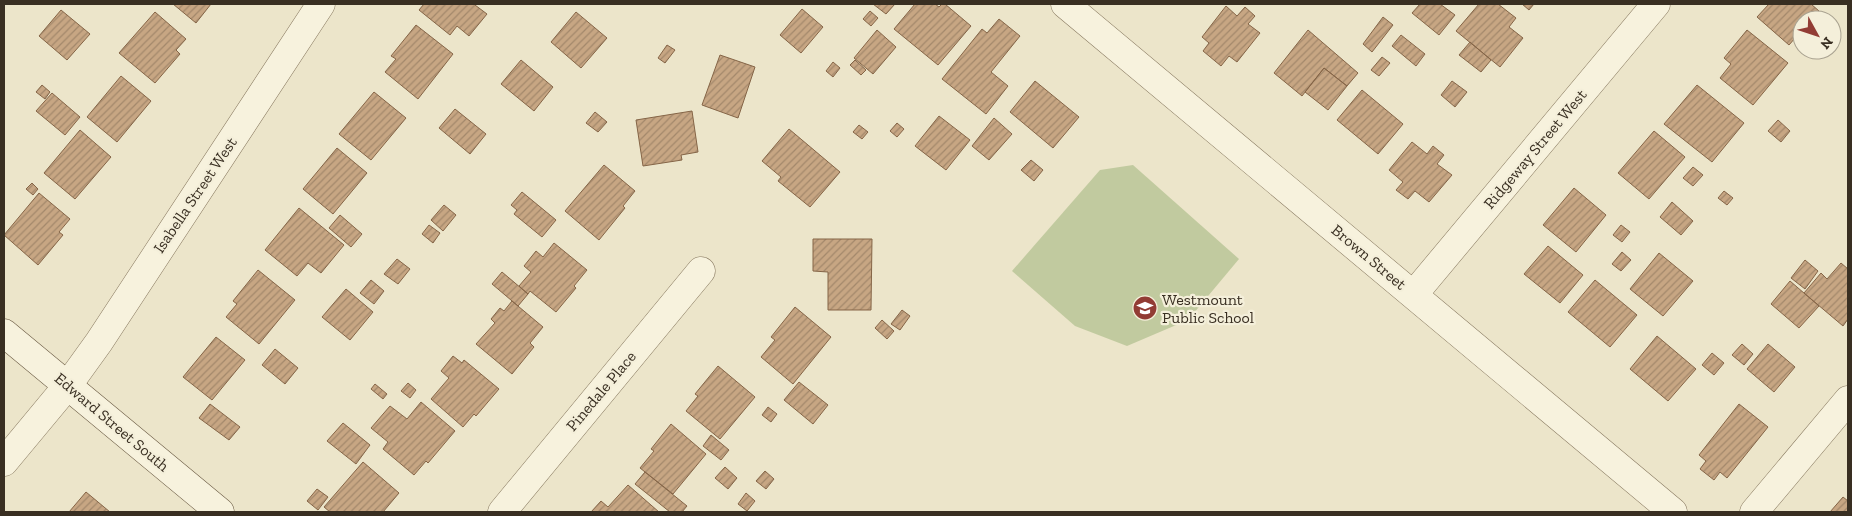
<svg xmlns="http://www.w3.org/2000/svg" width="1852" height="516" viewBox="0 0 1852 516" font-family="'Zilla Slab',serif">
<defs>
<pattern id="building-hatch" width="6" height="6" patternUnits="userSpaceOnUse" patternTransform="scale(1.25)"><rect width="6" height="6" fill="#c7a683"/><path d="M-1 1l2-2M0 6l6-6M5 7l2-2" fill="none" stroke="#a3886b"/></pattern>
</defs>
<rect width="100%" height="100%" fill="#ece5ca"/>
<path fill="#c1ca9f" d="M1133,165l106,94 -51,61 -61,26 -52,-20 -63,-55 88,-101z"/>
<path fill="url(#building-hatch)" stroke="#856547" d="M173,4h38l-15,19z
M424,4h52l-1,1 12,9 -18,22 -12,-10 -7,9 -31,-25z
M873,4h22l-9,10z
M915,4h20l4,3 3,-3h3l26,22 -33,39 -44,-36z
M1420,4h20l15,11 -16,20 -27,-22z
M1479,4h19l18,14 -7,9 14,11 -23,29 -44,-36z
M1522,4h12l-5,6z
M1769,4h42l8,7 -8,9h-9v10l-13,15 -32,-28z
M1226,6l11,10 8,-9 10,9 -7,8 12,9 -23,29 -8,-6 -8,10 -18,-15 6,-8 -7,-6z
M802,9l21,18 -22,26 -21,-18z
M61,10l29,24 -23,26 -28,-24z
M870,11l8,7 -7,8 -8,-7z
M155,12l31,27 -10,11 4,4 -25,29 -36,-30z
M576,12l31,26 -26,30 -30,-26z
M1383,17l10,8 -21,27 -9,-8z
M999,19l21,17 -29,36 17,14 -22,28 -44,-35 40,-50 5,4z
M416,25l37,29 -35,45 -33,-27 11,-13 -5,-3z
M877,30l19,17 -23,27 -19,-16z
M1308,30l50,43 -11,13 -23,-18 -22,28 -28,-23z
M1747,30l41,33 -35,42 -33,-27 11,-14 -7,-6z
M1401,35l24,19 -9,12 -24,-20z
M1470,42l21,18 -10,12 -22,-17z
M667,45l8,5 -10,13 -7,-5z
M720,55l35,12 -17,51 -36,-13z
M1382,57l8,6 -11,13 -8,-6z
M521,60l32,27 -19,24 -33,-27z
M855,60l11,10 -5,5 -11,-10z
M833,62l7,6 -7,9 -7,-6z
M1324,68l23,18 -19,24 -23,-18z
M121,76l30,25 -34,41 -30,-25z
M1035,81l44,36 -26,31 -43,-36z
M1452,81l15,11 -12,15 -14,-12z
M42,85l8,7 -5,7 -9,-7z
M1697,85l47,38 -32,39 -48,-38z
M1362,90l41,34 -25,30 -41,-34z
M374,92l32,26 -35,42 -32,-26z
M52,93l28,24 -15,18 -29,-24z
M455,109l31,25 -16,20 -31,-26z
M692,111l6,41 -17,3 1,5 -39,6 -7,-46z
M595,112l12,10 -9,10 -12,-9z
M939,116l31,24 -24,30 -31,-24z
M994,118l18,16 -23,26 -17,-14z
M1778,120l12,11 -9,11 -13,-11z
M897,123l7,6 -7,8 -7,-6z
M859,125l9,7 -6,7 -9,-7z
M789,129l51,43 -30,35 -32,-26 3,-4 -19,-16z
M80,130l31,27 -36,42 -31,-26z
M1654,131l31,26 -36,42 -31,-26z
M1412,142l15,12 6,-8 11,9 -7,9 15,11 -23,27 -14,-11 -7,8 -12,-9 7,-8 -14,-12z
M337,148l30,25 -34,41 -30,-25z
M1031,160l12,10 -9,11 -13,-11z
M604,165l31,26 -12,15 2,2 -26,32 -34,-29z
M1693,167l10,8 -10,11 -10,-8z
M32,183l6,6 -5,6 -7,-6z
M1574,188l32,27 -30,37 -33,-27z
M1724,191l9,7 -6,7 -9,-7z
M522,192l34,28 -14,17 -28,-23 3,-4 -6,-5z
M39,193l31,26 -11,13 4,3 -25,30 -34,-30z
M1672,202l21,19 -12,14 -21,-18z
M444,205l12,10 -13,16 -12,-11z
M299,208l45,37 -23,28 -13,-10 -11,13 -32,-26z
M340,215l22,19 -11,13 -22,-19z
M429,225l11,8 -7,10 -11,-9z
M1621,225l9,7 -8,10 -9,-7z
M813,239h59l-1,71h-43v-38l-15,-1z
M554,243l33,27 -13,16 2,2 -20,24 -26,-21 -2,3 -9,-8 12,-14 -7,-6 12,-15 7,6z
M1548,246l35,29 -23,28 -36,-29z
M1622,252l9,8 -10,11 -9,-7z
M1659,253l34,28 -30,35 -33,-27z
M397,259l13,10 -12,15 -14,-10z
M1805,260l13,11 -13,18 -14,-11z
M1841,263l7,6v50l-5,7 -39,-33 17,-20 6,6z
M258,270l37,30 -36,44 -33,-27 11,-13 -4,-3z
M502,272l26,22 -10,12 -26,-22z
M371,280l13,11 -10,13 -14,-11z
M1595,280l42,35 -27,32 -42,-35z
M1790,281l29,25 -20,22 -28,-24z
M346,289l27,23 -23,28 -28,-23z
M512,301l31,26 -13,16 4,4 -22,27 -36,-30 19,-21 -4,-4 9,-11 4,3z
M795,307l36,30 -38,47 -32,-27 14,-17 -4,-3z
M902,310l8,6 -10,14 -9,-6z
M882,320l12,11 -7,8 -12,-11z
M1657,336l39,33 -28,32 -38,-32z
M216,337l29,23 -33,40 -29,-23z
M1742,344l11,10 -9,11 -12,-10z
M1768,344l27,23 -21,25 -27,-23z
M275,349l23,19 -13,16 -23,-19z
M1712,353l12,10 -10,12 -12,-10z
M453,356l9,7 2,-3 35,29 -23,27 -2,-2 -11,13 -32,-28 18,-21 -8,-7z
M718,366l37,31 -35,42 -34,-28 12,-15 -3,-2z
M799,382l29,23 -15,19 -29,-24z
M408,383l8,7 -6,8 -9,-7z
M375,384l12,10 -4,5 -12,-10z
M421,402l34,29 -27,32 -2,-2 -12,14 -31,-26 5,-7 -17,-14 19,-22 17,13z
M210,404l30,23 -11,13 -30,-22z
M1739,404l29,23 -41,51 -7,-6 -6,8 -14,-11 6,-8 -7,-6z
M768,407l9,7 -6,8 -9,-7z
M343,423l27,22 -14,19 -29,-23z
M671,424l35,30 -33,40 -33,-26 14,-17 -3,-2z
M711,435l18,15 -8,10 -18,-14z
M363,462l36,31 -16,19h-53l-6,-5z
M725,467l12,11 -9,11 -13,-11z
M765,471l9,8 -8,10 -10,-8z
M645,472l42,34 -5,6h-12l-35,-28z
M628,485l31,27h-68l10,-11 7,6z
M317,489l11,8 -10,13 -11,-9z
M86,492l24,20h-41z
M746,493l9,8 -8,10 -9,-7z
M1843,497l5,4v11h-18z"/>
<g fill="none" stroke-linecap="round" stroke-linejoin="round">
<defs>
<path id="minor" d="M1065,4l608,508
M1414,294l242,-290
M4,462l64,-77 31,-43 222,-338
M502,512l199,-241
M1754,512l94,-112"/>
<path id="secondary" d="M4,333l216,179"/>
</defs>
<use href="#minor" stroke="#887960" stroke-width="29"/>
<use href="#secondary" stroke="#6a5a43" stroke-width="29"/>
<use href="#minor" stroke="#f7f2dd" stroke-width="28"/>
<use href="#secondary" stroke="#f7f2dd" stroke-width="28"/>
</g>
<defs>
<symbol id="school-disc" viewBox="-11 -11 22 22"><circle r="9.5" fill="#923c34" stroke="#f4efda"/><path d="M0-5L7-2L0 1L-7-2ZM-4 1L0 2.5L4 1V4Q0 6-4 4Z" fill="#fff"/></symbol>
</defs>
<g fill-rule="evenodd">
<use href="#school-disc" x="1131" y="294" width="28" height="28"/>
</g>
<g text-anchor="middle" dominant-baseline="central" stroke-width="4.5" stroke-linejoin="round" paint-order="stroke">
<g font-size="16" fill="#392f22" stroke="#f4efda">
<text transform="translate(1535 149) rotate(-50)">Ridgeway Street West</text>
<text transform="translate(195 195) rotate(-56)">Isabella Street West</text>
<text transform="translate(1369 257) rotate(40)">Brown Street</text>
<text transform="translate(601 391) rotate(-50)">Pinedale Place</text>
<text transform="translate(112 422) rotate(40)">Edward Street South</text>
</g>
<g font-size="16" fill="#392f22" stroke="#f4efda" text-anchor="start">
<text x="1162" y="299">Westmount<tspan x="1162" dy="18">Public School</tspan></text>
</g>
</g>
<rect width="1852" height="516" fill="none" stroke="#392f22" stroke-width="10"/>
<g transform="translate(1817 35) rotate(130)"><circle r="24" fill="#f4efda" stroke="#a9a290"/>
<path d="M0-4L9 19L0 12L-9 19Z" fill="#923c34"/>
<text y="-8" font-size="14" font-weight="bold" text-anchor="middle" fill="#392f22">N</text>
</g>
</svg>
